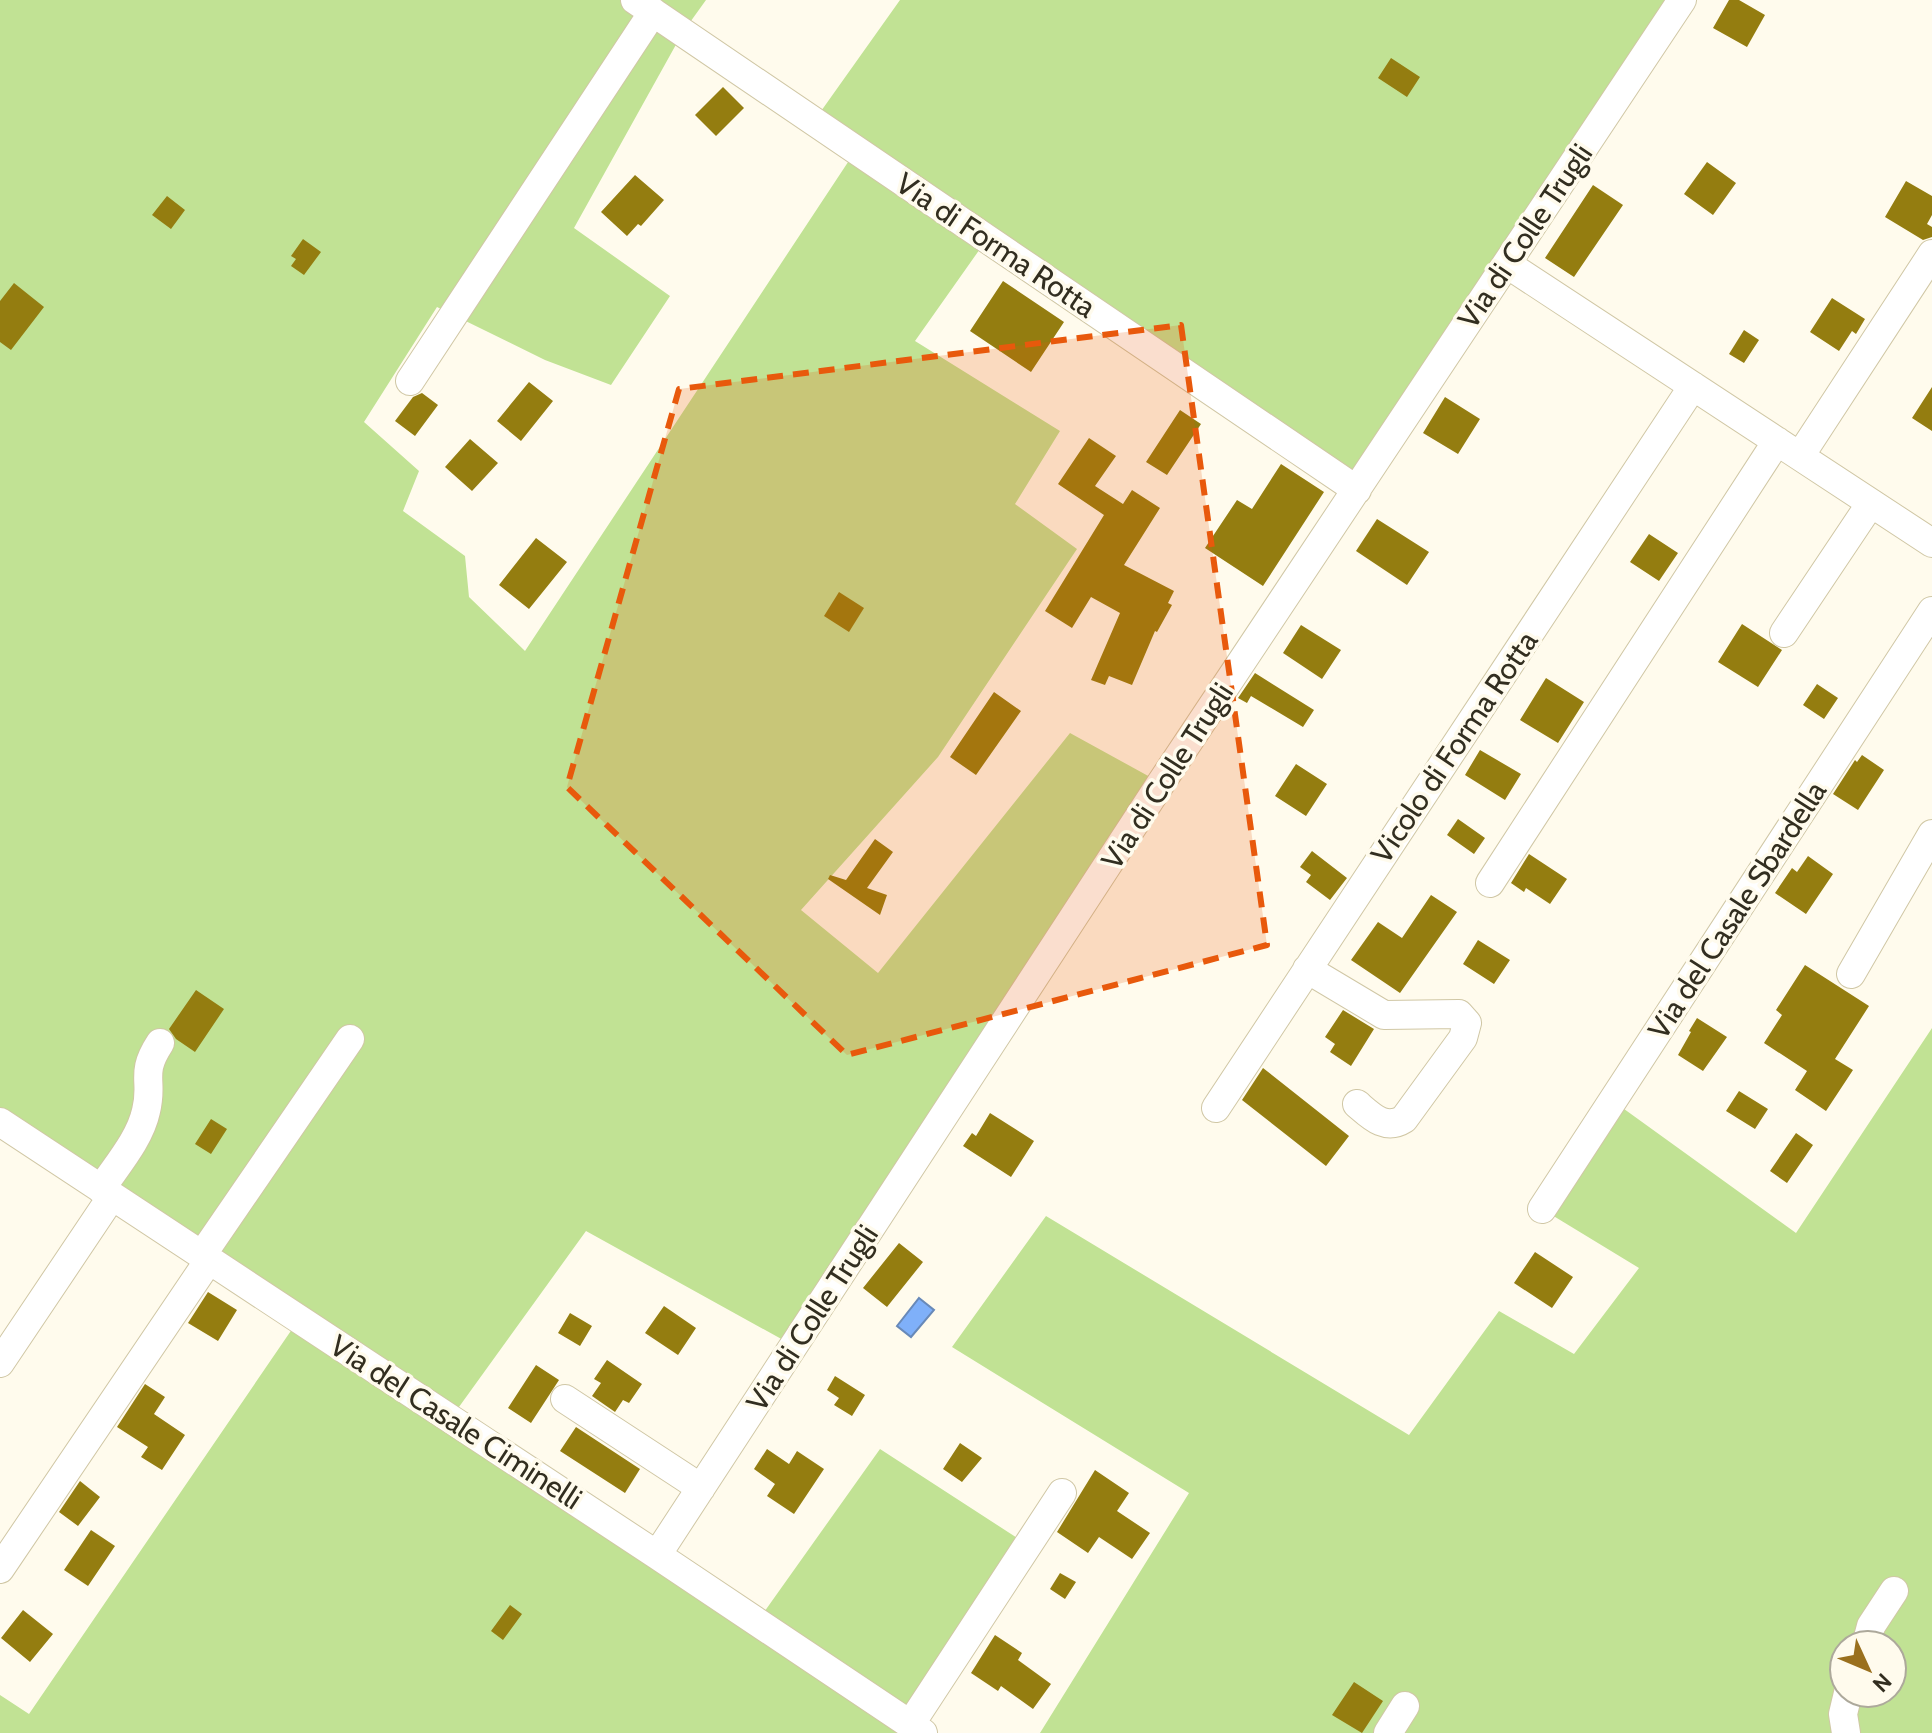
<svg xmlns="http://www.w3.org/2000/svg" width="1932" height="1733" viewBox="0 0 1932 1733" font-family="Cabin,sans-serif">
<rect width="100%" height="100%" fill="#fffbed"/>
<path fill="#c1e294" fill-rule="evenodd" d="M0,0h706l-23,32 -109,196 96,68 -59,89 -66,-25 -108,-53 -73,115 55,49 -16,40 62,45 4,41 56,54 331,-501 -42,-29 86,-121h782l-325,490 -370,-251 -72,102 145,90 -45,73 62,45 -139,208 -137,153 77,63 192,-240 91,50 -367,563 -208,-115 -135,187 306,204 123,-173 148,96 -105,188h-923v-38l29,19 270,-395 -299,-197z
M1932,1028v705h-892l149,-240 -237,-146 94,-131 363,219 90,-124 75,43 65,-86 -97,-59 71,-108 183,132zM1844,1645h48v48h-48z"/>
<path fill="#7fb0f9" stroke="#6889b8" stroke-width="2" d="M919,1298l15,12 -23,27 -14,-11z"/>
<path fill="#947d10" d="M1729,0h10l26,15 -18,32 -34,-19z
M1391,58l29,19 -13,20 -29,-19z
M723,87l21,21 -28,28 -21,-21z
M1707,162l29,21 -23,32 -29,-21z
M635,175l29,25 -23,26 -3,-2 -11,12 -26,-24z
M1906,181l26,15v19l-5,9 5,3v10l-9,3 -38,-23z
M1593,185l30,20 -49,72 -29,-19z
M167,196l18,14 -14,19 -19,-14z
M303,239l18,13 -17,23 -13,-9 5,-7 -5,-3z
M1003,281l61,41 -33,50 -61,-41z
M14,283l30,24 -33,43 -11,-8v-41z
M1832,298l33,21 -9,15 -4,-3 -13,20 -29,-19z
M1744,330l15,10 -15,23 -15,-9z
M529,382l24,19 -32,40 -24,-20z
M1932,387v44l-20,-13z
M422,393l16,12 -23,31 -20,-15 18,-24z
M1445,397l35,22 -22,35 -35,-21z
M1180,410l21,14 -34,51 -21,-13z
M1089,438l27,18 -21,30 28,18 9,-14 28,18 -36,57 50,26 -6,12 4,2 -15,27 -2,-1 -23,54 -23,-9 -4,9 -14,-5 29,-67 -29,-16 -19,31 -27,-17 59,-96 -46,-31z
M470,439l28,24 -26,28 -27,-24z
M1281,464l43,28 -61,94 -58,-38 32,-48 15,9z
M1377,519l52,33 -22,33 -51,-34z
M1649,534l29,19 -19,28 -29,-19z
M536,538l31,24 -38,47 -30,-24z
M839,592l25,16 -15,24 -25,-16z
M1742,624l40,26 -24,37 -40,-25z
M1301,625l40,25 -19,29 -39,-26z
M1255,673l59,37 -11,17 -52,-31 -4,7 -9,-5z
M1546,678l38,24 -26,41 -38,-23z
M1817,684l21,14 -14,21 -21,-14z
M994,692l27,19 -45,64 -26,-18z
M1480,750l41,24 -16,26 -40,-25z
M1862,755l22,15 -26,40 -25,-16 22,-34 2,2z
M1296,764l31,20 -21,32 -31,-20z
M1458,819l27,19 -11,16 -27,-19z
M875,839l18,13 -26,36 20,7 -7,20 -52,-36 2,-4 16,5z
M1312,851l35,27 -17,22 -24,-18 5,-7 -11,-8z
M1529,854l38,25 -17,25 -24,-16 -2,4 -13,-9z
M1808,856l25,18 -27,40 -31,-21 17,-25 5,4z
M1431,895l26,17 -57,81 -49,-33 27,-38 24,16z
M1478,940l32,20 -16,24 -31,-20z
M1805,965l64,41 -34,53 18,11 -27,41 -31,-21 12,-19 -43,-28 18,-28 -6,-5z
M196,990l28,19 -29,43 -19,-13 -7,-10z
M1343,1010l31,19 -23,37 -21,-14 5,-8 -10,-7z
M1697,1018l30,19 -24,34 -25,-16 13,-23 -2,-1z
M1263,1068l86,68 -23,30 -84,-66z
M1739,1091l29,18 -13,20 -29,-18z
M990,1113l44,28 -23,36 -48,-31 9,-13 4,3z
M211,1119l16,10 -16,25 -16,-10z
M1796,1133l17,12 -26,38 -17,-12z
M899,1243l24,19 -36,45 -24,-19z
M1535,1252l38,25 -21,31 -38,-25z
M208,1292l29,18 -19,31 -30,-18z
M664,1306l32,22 -18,27 -33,-22z
M570,1313l22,13 -12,20 -22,-13z
M607,1360l35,24 -13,19 -6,-3 -8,12 -23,-16 9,-13 -7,-4z
M536,1365l23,15 -28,43 -23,-15z
M835,1376l30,19 -13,21 -18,-11 5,-7 -12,-8z
M145,1384l20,13 -11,17 31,21 -23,35 -21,-13 7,-10 -31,-20z
M576,1427l64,42 -15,24 -65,-42z
M960,1443l22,15 -20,24 -19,-13z
M767,1449l22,15 8,-13 27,18 -30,45 -27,-18 8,-12 -21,-15z
M1095,1470l34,23 -12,18 33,22 -18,26 -33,-22 -11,16 -31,-21z
M80,1481l20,16 -22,29 -19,-14z
M91,1530l24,16 -27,40 -24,-16z
M1060,1573l16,9 -11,17 -15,-10z
M510,1605l12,9 -19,26 -12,-9z
M23,1610l30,24 -23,28 -29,-24z
M995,1635l27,18 -4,7 33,24 -18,25 -32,-23 -3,5 -27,-18z
M1354,1682l29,19 -21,32 -30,-18z"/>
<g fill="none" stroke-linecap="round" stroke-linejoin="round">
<defs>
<path id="minor" d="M635,0l722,490
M1507,264l425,279
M410,381l243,-369
M1800,456l132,-202
M1784,633l87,-130
M1490,883l287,-442
M1307,969l77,46 75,-1 8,9 -4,15 -59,81c-19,12 -33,-3 -47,-15
M1851,974l81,-140
M1216,1108l477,-722
M0,1122l657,433 266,178
M101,1189c16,-24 39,-50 45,-78 8,-31 -7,-36 14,-68
M1542,1209l390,-598
M202,1255l148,-216
M0,1363l112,-167
M565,1399l136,89
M657,1555l504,-772 521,-783
M0,1569l209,-309
M1866,1645l5,-19 23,-35
M910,1725l152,-232
M1388,1733l17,-27
M1846,1733l-3,-19 5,-21"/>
</defs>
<use href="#minor" stroke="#d0c7a5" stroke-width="30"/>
<use href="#minor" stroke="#fff" stroke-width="28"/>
</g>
<path fill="#e8590c" fill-opacity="0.2" stroke="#e8590c" stroke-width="6" stroke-dasharray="16 10" stroke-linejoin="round" d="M1181,325l86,620 -420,110 -280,-268 112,-398z"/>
<g text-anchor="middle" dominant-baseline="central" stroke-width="7" stroke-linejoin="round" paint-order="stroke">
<g font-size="30" fill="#322e20" stroke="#fffbed">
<text transform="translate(1525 236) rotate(-56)">Via di Colle Trugli</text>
<text transform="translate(996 245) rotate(34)">Via di Forma Rotta</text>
<text transform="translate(1454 747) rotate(-56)">Vicolo di Forma Rotta</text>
<text transform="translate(1167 776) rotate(-57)">Via di Colle Trugli</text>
<text transform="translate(1737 910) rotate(-57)">Via del Casale Sbardella</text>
<text transform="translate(812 1318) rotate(-57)">Via di Colle Trugli</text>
<text transform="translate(456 1422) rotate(33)">Via del Casale Ciminelli</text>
</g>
</g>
<g transform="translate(1868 1669) rotate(134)"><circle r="38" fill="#fffbed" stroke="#ada99b" stroke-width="2"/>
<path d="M0-6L14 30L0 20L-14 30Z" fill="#9a701e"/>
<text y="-12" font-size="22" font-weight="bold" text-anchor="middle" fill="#322e20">N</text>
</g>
</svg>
